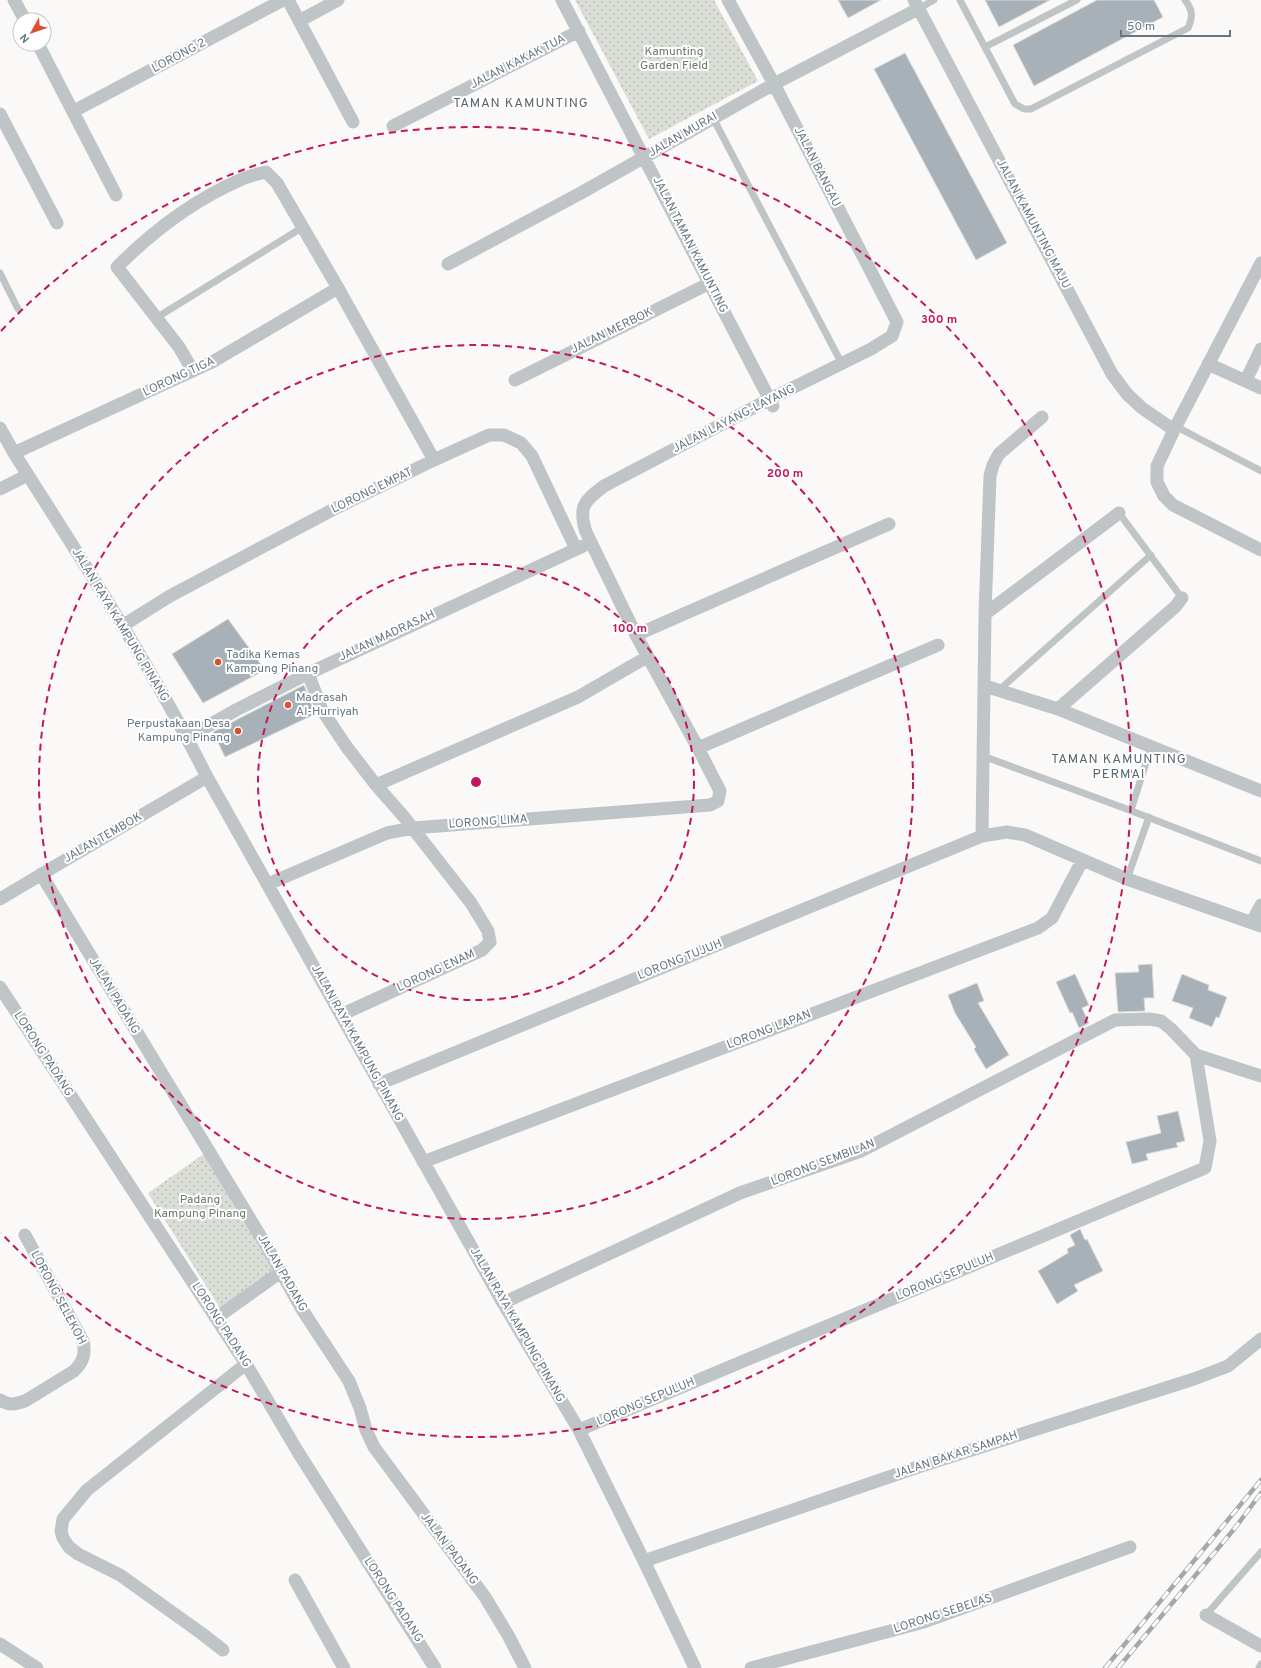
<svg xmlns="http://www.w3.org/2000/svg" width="1261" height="1668" viewBox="0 0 1261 1668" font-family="Overpass,sans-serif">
<defs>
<pattern id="green-dots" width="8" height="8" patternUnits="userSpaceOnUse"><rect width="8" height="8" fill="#daded7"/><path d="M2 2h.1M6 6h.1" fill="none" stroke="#b5b9b4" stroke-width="1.8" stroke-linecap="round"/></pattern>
</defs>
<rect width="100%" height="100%" fill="#faf9f8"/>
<path fill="url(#green-dots)" d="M575,0h139l44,81 -109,58z
M208,1151l73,121 -58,41 -75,-120z"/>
<path fill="#a8b1b7" stroke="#dbdbda" d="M838,0h43l-33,18z
M985,0h65l-51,27z
M1097,0h57l9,17 -129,69 -21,-41z
M905,53l102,190 -31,17 -102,-191z
M228,619l37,51 -62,33 -31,-49z
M304,685l11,29 -90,43 -12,-25z
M1152,964l2,34h-10l1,13 -27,1 -3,-39 24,-1 -1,-7z
M1075,974l14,31 -7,3 7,15 -10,5 -7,-16 -2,1 -14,-31z
M1182,974l27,11 -1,5 19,7 -8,21 -3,-1 -4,10 -23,-9 4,-10 -21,-7z
M977,983l7,18 -6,2 31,52 -23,14 -12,-20 2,-2 -21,-34 -7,-18z
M1178,1111l7,30 -9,2 2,4 -32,7 2,6 -16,4 -6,-22 35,-9 -4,-17z
M1080,1229l5,11 2,-1 16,32 -29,14 4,6 -21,13 -19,-33 30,-18 -1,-4 8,-4 -5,-10z"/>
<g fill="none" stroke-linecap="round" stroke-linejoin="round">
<path stroke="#bfc4c7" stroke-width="7" d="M960,0l55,104 9,5h7l157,-81c5,-11 5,-18 -3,-28
M918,9l16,-9
M985,47l92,-47
M713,118l129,246
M0,273l18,36
M156,318l147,-91
M1177,427l84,44
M1119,513l63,85
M999,690l152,-135
M983,756l141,52 137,53
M1131,810l20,-63
M1127,879l22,-62
M1206,1615l55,-63
M1259,1668l2,-4"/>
<path stroke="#bfc4c7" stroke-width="13" d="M14,0l11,20
M288,0l65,122
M562,0l211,406
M914,0l198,374 15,20 15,14 32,22
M299,21l39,-21
M38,44l78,151
M74,111l209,-111
M0,114l57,109
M393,126l186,-95
M1261,263l-87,167 -17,36v16l7,14 9,9 88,45
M448,264l131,-70 195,-110 144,-75
M1208,364l53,24
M193,371l-14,-24 -62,-80c35,-35 77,-67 123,-87 8,-4 18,-6 26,-8l11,11 61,105 96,172
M515,380l195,-97
M1246,380l15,-31
M0,428l14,25c67,106 137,212 193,324l296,526 76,127 65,131 51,107
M14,453l200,-92 124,-73
M0,489l28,-14
M985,614l134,-101
M122,626l48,-30 164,-87 100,-49 55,-25h15l17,8 11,13 44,93
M636,635l253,-111
M308,673l14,37 24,36 30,39 28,32 67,86 17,28 2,11 -8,8 -141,65
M985,686l73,23 203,82
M1058,709l117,-102 7,-9
M187,738l49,-28 69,-35 278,-129
M698,748l240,-103
M376,785l202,-88 69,-40
M982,836l3,-222 5,-138 3,-11 6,-11 43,-37
M41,874l226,373 36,64 46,70 11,27 6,22 8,17 111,150 23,38 17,33
M268,884l119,-51 26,-5 297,-23 8,-4 2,-10 -22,-43 -62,-113 -50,-103c-8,-25 -2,-31 18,-46l166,-87 101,-50 21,-13 5,-14 -123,-238 -46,-84
M0,899l62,-37 145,-85
M1252,922l9,-17
M0,987l246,377 52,88 137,216
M379,1084l603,-248 25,-4 18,3 102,44 134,47
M423,1162l615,-234 14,-10 30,-57
M503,1303l237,-110 121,-42 254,-131 34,-1 12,2 10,8 25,26 65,21
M216,1318l65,-46
M0,1400c9,6 16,4 25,1l49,-30c9,-9 12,-17 9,-30l-58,-106
M579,1430l626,-262 5,-27 -14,-86
M644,1561l274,-94 276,-88 34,-13 33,-27
M295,1580l49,88
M1206,1615l55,31
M0,1644l37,24
M223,1650l-22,-17 -81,-58 -42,-21 -9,-7 -6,-9 -2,-7 2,-12 24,-29 159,-126
M751,1668l173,-46 206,-75"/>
<defs>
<path id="rail" d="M1105,1668l156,-188
M1118,1668l117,-140 26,-35"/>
</defs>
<use href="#rail" stroke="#a1a9ae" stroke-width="4.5"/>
<use href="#rail" stroke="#fff" stroke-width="3" stroke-dasharray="9" stroke-linecap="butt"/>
</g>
<g fill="none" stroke="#c2185b" stroke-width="2" stroke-dasharray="7 5">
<circle cx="476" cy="782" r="218"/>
<circle cx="476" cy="782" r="437"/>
<path d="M1 331A655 655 0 1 1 1 1233"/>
</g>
<g fill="#dd4e34" stroke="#fff" stroke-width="1.5">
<circle cx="218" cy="662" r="4"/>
<circle cx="288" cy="705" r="4"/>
<circle cx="238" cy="731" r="4"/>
</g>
<g text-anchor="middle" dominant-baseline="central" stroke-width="4" stroke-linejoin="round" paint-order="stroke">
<g font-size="12" fill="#6a7a65" stroke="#fff">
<text x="674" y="52">Kamunting<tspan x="674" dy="14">Garden Field</tspan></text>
<text x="200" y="1200">Padang<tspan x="200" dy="14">Kampung Pinang</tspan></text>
</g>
<g font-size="12" fill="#667781" stroke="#fff">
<text transform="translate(179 56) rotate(-28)">LORONG 2</text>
<text transform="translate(518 62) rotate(-27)">JALAN KAKAK TUA</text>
<text transform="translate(683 135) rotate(-30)">JALAN MURAI</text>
<text transform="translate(817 167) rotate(63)">JALAN BANGAU</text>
<text transform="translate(1033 224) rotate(62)">JALAN KAMUNTING MAJU</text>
<text transform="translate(690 245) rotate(63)">JALAN TAMAN KAMUNTING</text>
<text transform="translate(612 331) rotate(-26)">JALAN MERBOK</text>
<text transform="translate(179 377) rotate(-25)">LORONG TIGA</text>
<text transform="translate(734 419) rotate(-27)">JALAN LAYANG-LAYANG</text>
<text transform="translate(372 491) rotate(-26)">LORONG EMPAT</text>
<text transform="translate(120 625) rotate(59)">JALAN RAYA KAMPUNG PINANG</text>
<text transform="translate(387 636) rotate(-25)">JALAN MADRASAH</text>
<text transform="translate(488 822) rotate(-4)">LORONG LIMA</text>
<text transform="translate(103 838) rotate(-30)">JALAN TEMBOK</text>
<text transform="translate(680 960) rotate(-22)">LORONG TUJUH</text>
<text transform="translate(436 971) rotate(-25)">LORONG ENAM</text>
<text transform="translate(114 996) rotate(59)">JALAN PADANG</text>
<text transform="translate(769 1030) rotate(-21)">LORONG LAPAN</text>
<text transform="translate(357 1043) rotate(61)">JALAN RAYA KAMPUNG PINANG</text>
<text transform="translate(43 1054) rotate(57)">LORONG PADANG</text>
<text transform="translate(823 1163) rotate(-21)">LORONG SEMBILAN</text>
<text transform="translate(282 1273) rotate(60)">JALAN PADANG</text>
<text transform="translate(945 1277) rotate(-23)">LORONG SEPULUH</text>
<text transform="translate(58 1298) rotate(62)">LORONG SELEKOH</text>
<text transform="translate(221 1325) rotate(57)">LORONG PADANG</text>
<text transform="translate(517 1325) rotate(60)">JALAN RAYA KAMPUNG PINANG</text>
<text transform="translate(646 1402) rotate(-23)">LORONG SEPULUH</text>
<text transform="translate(956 1455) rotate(-18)">JALAN BAKAR SAMPAH</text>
<text transform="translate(449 1549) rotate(53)">JALAN PADANG</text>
<text transform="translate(393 1600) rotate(57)">LORONG PADANG</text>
<text transform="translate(943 1614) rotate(-18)">LORONG SEBELAS</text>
</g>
<g font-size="12" fill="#667781" stroke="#fff" text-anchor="start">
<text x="226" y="655">Tadika Kemas<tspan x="226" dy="14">Kampung Pinang</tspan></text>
<text x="296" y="698">Madrasah<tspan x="296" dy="14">Al-Hurriyah</tspan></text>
<text x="230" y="724" text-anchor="end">Perpustakaan Desa<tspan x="230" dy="14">Kampung Pinang</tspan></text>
</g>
<g font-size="13" letter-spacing="1" fill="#58656d" stroke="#fff">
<text x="521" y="104">TAMAN KAMUNTING</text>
<text x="1119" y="760">TAMAN KAMUNTING<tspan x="1119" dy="15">PERMAI</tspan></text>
</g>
</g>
<circle cx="476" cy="782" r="6" fill="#c2185b" stroke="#fff" stroke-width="2"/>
<g font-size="12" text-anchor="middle" font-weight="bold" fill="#c2185b" stroke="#fff" stroke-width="4" stroke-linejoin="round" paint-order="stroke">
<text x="939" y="323">300 m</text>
<text x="785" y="477">200 m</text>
<text x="630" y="632">100 m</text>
</g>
<g transform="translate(32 32) rotate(230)"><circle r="19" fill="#ffffff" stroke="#c2c9cd"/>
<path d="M0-3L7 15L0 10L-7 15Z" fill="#dd4e34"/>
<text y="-6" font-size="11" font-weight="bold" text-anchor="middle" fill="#667781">N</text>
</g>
<path d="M1121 30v6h109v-6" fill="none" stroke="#667781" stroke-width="2"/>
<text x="1127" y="30" font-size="12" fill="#667781" stroke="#ffffff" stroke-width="3" paint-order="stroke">50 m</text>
</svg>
